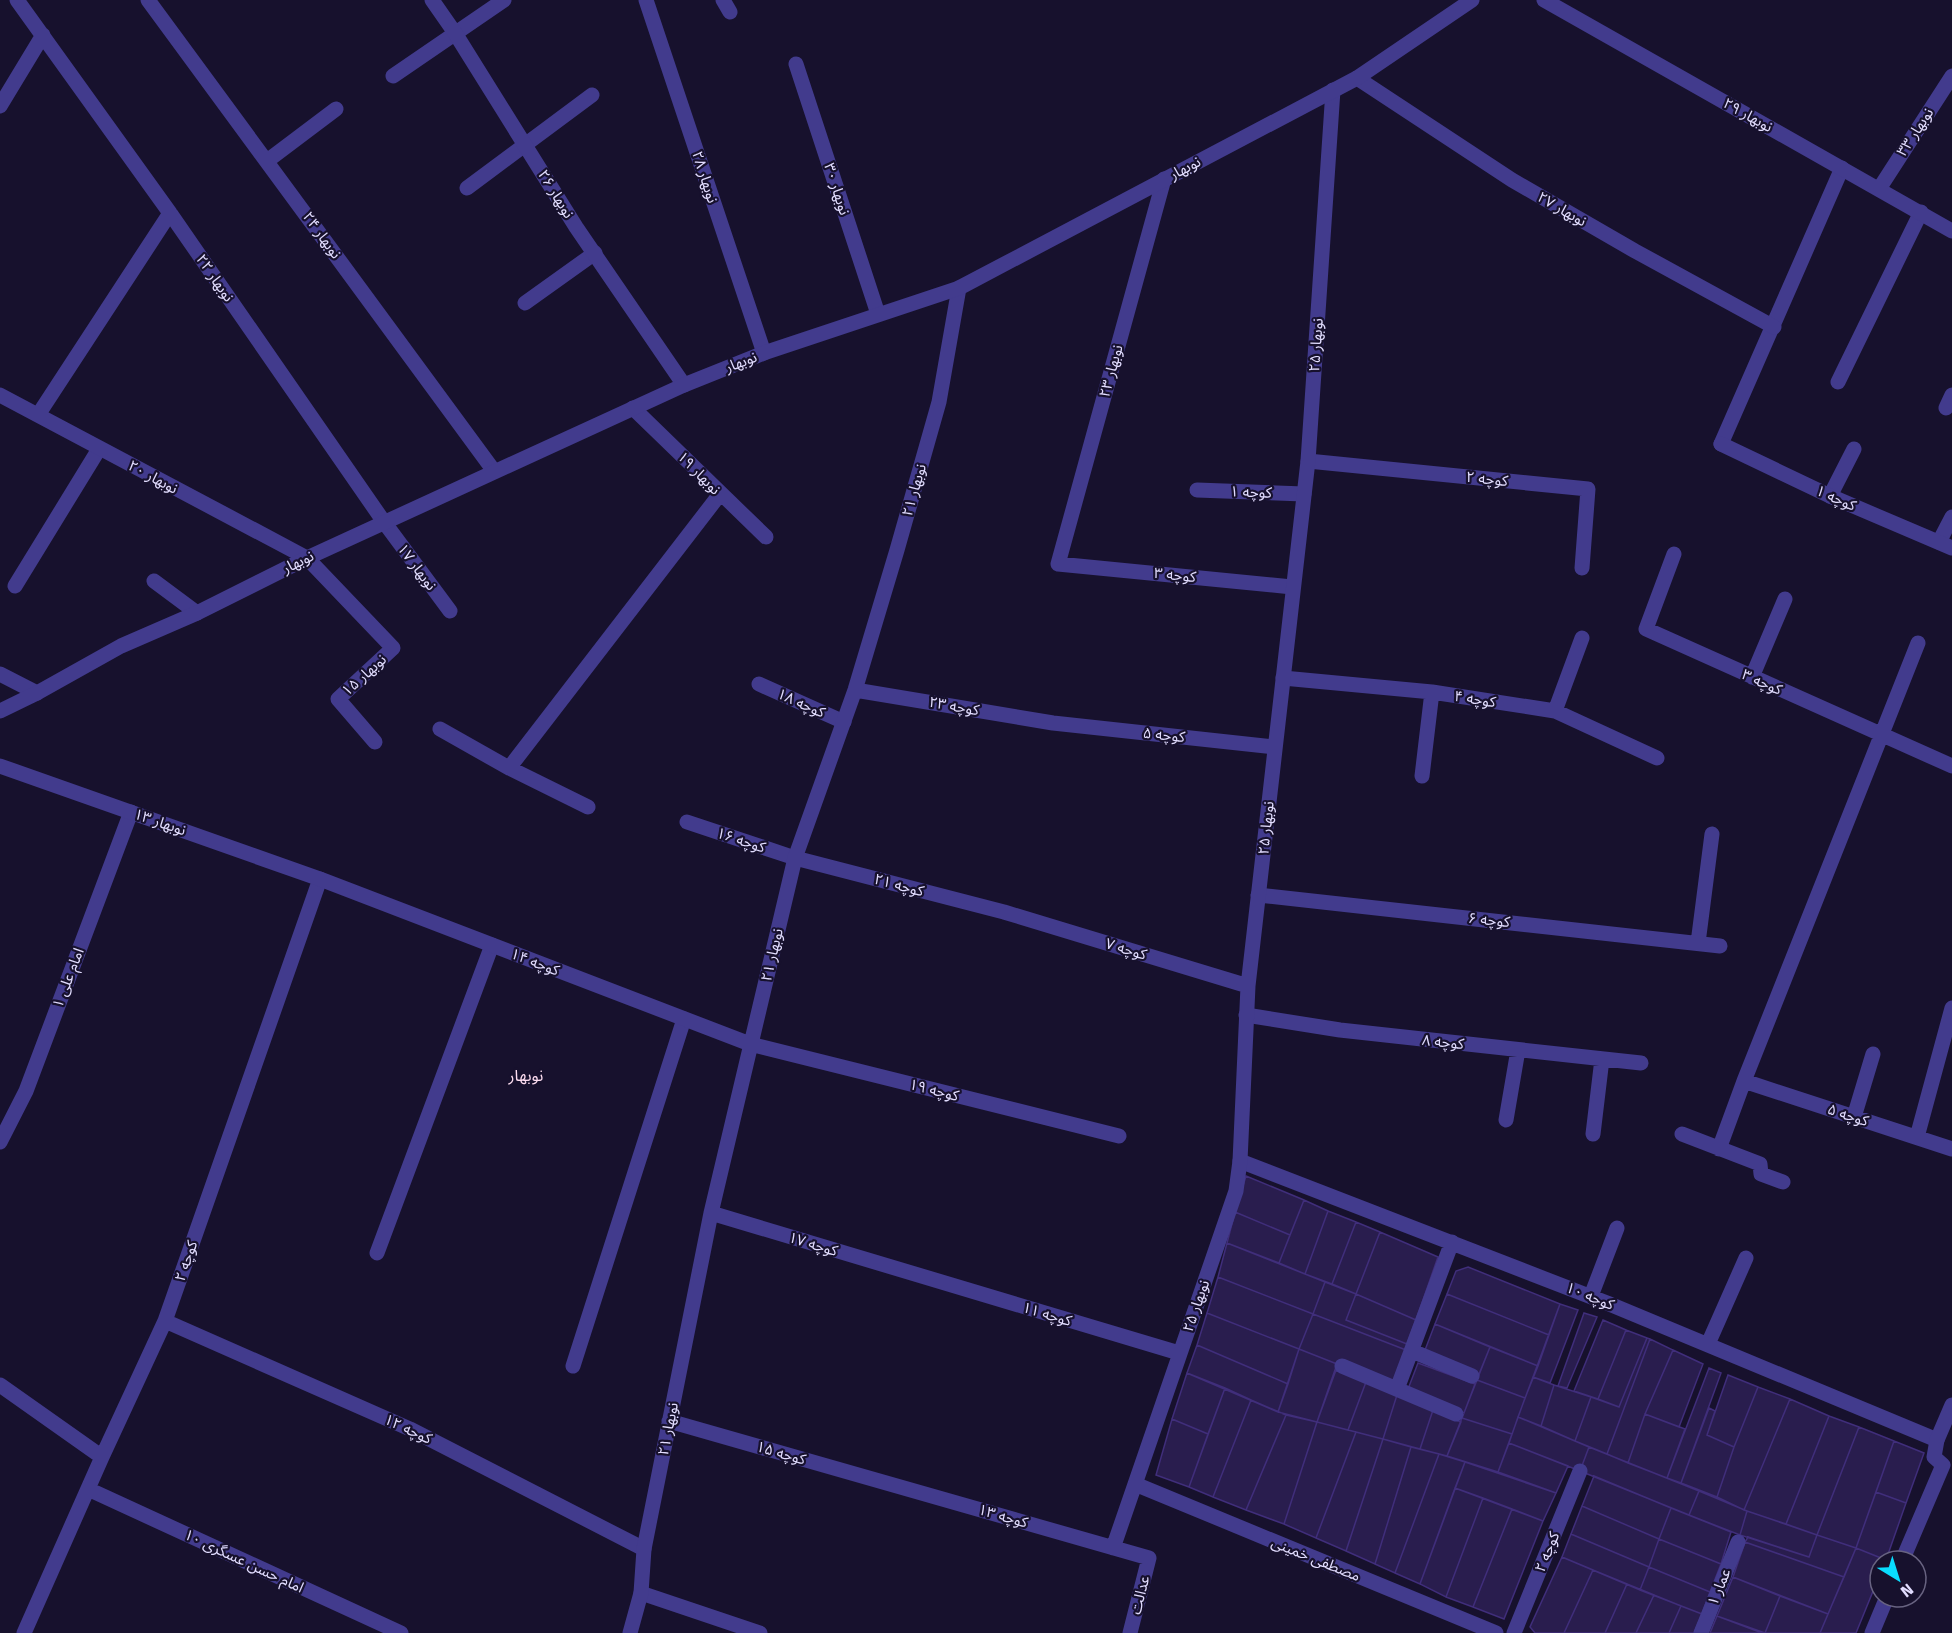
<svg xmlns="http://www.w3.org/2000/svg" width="1952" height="1633" viewBox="0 0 1952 1633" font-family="'Fira Sans','Noto Sans Arabic',sans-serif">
<rect width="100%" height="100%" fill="#17112d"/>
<path fill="#291d4e" stroke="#402e7b" stroke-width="1.5" d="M1246,1176l58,24 -14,35 -55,-23z
M1304,1200l24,11 -23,63 -26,-11z
M1328,1211l28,11 -24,62 -27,-10z
M1235,1212l55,23 -11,28 -52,-20z
M1356,1222l24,10 -24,62 -24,-10z
M1380,1232l58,25 -22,63 -60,-26z
M1227,1243l98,39 -12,32 -95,-37z
M1468,1267l92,37 -11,31 -102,-41 9,-23z
M1218,1277l95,37 -14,35 -92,-36z
M1325,1282l31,12 -10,26 61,24 -1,6 -93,-36z
M1356,1294l60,26 -9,24 -61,-24z
M1447,1294l102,41 -11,31 -103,-42z
M1560,1304l18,6 -28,73 -17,-6z
M1207,1313l92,36 -11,35 -91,-39z
M1584,1313l13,4 -30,71 -9,-2z
M1313,1314l93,36 -12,32 -57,-18 -38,-15z
M1603,1320l23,10 -28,69 -24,-8z
M1435,1324l55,23 -11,27 -54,-24z
M1626,1330l21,8 -28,69 -21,-8z
M1647,1338l3,1 -43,115 -32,-13 16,-44 28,10z
M1650,1339l23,11 -28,64 -17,49 -21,-9z
M1197,1345l91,39 -10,28 -91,-39z
M1490,1347l48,19 -13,32 -48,-18z
M1299,1349l38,15 -20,58 -39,-10z
M1673,1350l30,14 -24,63 -34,-13z
M1418,1363l57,21 -11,29 -56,-24z
M1709,1368l12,5 -40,110 -14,-5z
M1336,1370l30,12 -18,48 -31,-8z
M1187,1373l38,15 -17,46 -36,-15z
M1728,1375l30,12 -24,60 -27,-12z
M1533,1377l21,8 -13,41 -23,-9z
M1477,1380l48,18 -13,36 -50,-16z
M1366,1382l31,13 -14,44 -35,-9z
M1554,1385l37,12 -16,44 -34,-15z
M1758,1387l32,12 -46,111 -27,-13 17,-50z
M1225,1388l26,12 -38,97 -24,-10z
M1397,1395l36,15 -13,39 -37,-10z
M1790,1399l39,17 -43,108 -42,-14z
M1251,1400l35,15 -40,95 -33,-13z
M1709,1408l6,3 -8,24 27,12 -17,50 -36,-14z
M1433,1410l28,12 -14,34 -27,-7z
M1645,1414l40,15 -18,49 -39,-15z
M1286,1415l31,7 -33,102 -38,-14z
M1829,1416l30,11 -42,108 -31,-11z
M1518,1417l71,30 -9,24 -71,-28z
M1462,1418l50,16 -14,38 -51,-16z
M1172,1419l36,15 -19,53 -33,-12z
M1317,1422l39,10 -40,106 -32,-14z
M1859,1427l35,14 -38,107 -39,-13z
M1356,1432l27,7 -37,112 -30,-13z
M1383,1439l28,8 -36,117 -29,-13z
M1894,1441l30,12 -18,50 -30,-11z
M1509,1443l59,23 -12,27 -58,-21z
M1411,1447l28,7 -44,119 -20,-9z
M1589,1447l110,44 -10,24 -109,-44z
M1439,1454l26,8 -45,122 -25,-11z
M1465,1462l91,31 -13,28 -88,-33z
M1594,1476l77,32 -12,31 -77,-33z
M1455,1488l28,10 -37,99 -26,-13z
M1699,1491l48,20 -7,24 -51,-20z
M1876,1492l30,11 -20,57 -30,-12z
M1483,1498l29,11 -39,98 -27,-10z
M1582,1506l77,33 -10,28 -78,-33z
M1671,1508l60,24 -10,32 -62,-25z
M1512,1509l31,12 -39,98 -31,-12z
M1747,1511l70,24 -8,22 -69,-22z
M1571,1534l78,33 -9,23 -78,-33z
M1817,1535l39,13 -12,29 -99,-35 3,-5 61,20z
M1659,1539l62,25 -11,28 -61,-25z
M1745,1542l99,35 -16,37 -95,-37z
M1856,1548l30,12 -6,1v13l-24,59h-36z
M1562,1557l31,13 -29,63h-29l-5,-6z
M1649,1567l61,25 -8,22 -62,-24z
M1593,1570l34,14 -22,49h-41z
M1733,1577l47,19 -15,37 -48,-17z
M1627,1584l27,11 -18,38h-31z
M1654,1595l27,11 -12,27h-33z
M1780,1596l48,18 -8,19h-55z
M1681,1606l21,8 -8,19h-25z
M1717,1616l45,17h-52z"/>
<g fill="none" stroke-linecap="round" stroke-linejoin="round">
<path stroke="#423b8d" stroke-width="15" d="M148,0l346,471
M723,0l7,12
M796,64l82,250
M393,76l111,-76
M267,161l69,-52
M1164,179l-106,385 234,23
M467,188l125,-93
M525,303l70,-50
M1838,382l83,-170
M633,408l133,129
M1946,408l6,-13
M1721,444l121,-276
M1308,461l280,28 -6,79
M1197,490l107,4
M1830,496l24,-47
M384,522l66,89
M1939,542l13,-25
M1674,554l-28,75 306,137
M307,558l86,90 -55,51 37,43
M154,581l43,32
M15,586l84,-137
M1752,677l33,-78
M1283,678l149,14 123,19 102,47
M759,684l85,38
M1555,711l27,-73
M440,729l69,39 79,39
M509,768l211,-274
M1422,776l10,-84
M687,822l108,36
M1258,895l462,51
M1698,943l14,-109
M1246,1015l94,15 301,33
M1744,1081l208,68
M1854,1117l19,-63
M1506,1120l12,-70
M1593,1134l9,-75
M1682,1134l78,30 1,10 22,8
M1917,1137l35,-129
M0,1142l26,-51 105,-279
M1719,1149l25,-68 174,-438
M1240,1161l367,142 330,137
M377,1253l115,-308
M1591,1296l26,-68
M165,1321l245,108 234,120
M1708,1344l38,-86
M1412,1351l60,25
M573,1366l111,-347
M1342,1366l114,48
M0,1385l102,72
M1397,1389l55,-147
M88,1489l313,144
M641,1593l119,40
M24,1633l78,-176 63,-136 155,-442
M1514,1633l66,-162
M1701,1633l37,-91"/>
<path stroke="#423b8d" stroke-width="15" d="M17,0l153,213 214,309
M432,0l23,33 121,194 108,158
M646,0l118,353
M1544,0l408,231
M1357,78l155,102 123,71 139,76
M0,106l43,-71
M1879,189l73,-113
M0,395l307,163
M38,415l132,-202
M1721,444l109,52 122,52
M0,674l37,19
M855,690l198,33 221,24
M0,766l320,113 430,165 369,92
M795,858l209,54 244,74
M711,1213l468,140
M669,1421l480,137 -19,75
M1135,1484l361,149
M1113,1548l123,-357 4,-30 8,-175 60,-525 25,-371
M1902,1561l41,-96 -9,-8 3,-17 15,-35
M630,1633l11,-40 3,-44 67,-336 84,-355 60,-168 42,-140 42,-148 20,-114
M1872,1633l15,-36"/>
<path stroke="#423b8d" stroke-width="15" d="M0,711l37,-18 84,-47 76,-33 110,-55 377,-173 80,-32 195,-65 398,-210 115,-78"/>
</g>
<g text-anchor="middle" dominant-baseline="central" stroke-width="4.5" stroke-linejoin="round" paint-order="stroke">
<g font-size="15" fill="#e2ddff" stroke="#17112d">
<text transform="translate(1748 115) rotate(29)">نوبهار ۲۹</text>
<text transform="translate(1915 132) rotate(-57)">نوبهار ۳۳</text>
<text transform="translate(1185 168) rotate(-28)">نوبهار</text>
<text transform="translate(705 177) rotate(72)">نوبهار ۲۸</text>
<text transform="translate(837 189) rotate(72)">نوبهار ۳۰</text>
<text transform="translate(556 194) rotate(58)">نوبهار ۲۶</text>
<text transform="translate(1562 209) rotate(30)">نوبهار ۲۷</text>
<text transform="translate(322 235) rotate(54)">نوبهار ۲۴</text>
<text transform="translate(215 278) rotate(55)">نوبهار ۲۲</text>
<text transform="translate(1316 345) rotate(-86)">نوبهار ۲۵</text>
<text transform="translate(741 362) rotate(-21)">نوبهار</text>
<text transform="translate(1111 371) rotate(-75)">نوبهار ۲۳</text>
<text transform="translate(699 473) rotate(45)">نوبهار ۱۹</text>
<text transform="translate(153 477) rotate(28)">نوبهار ۲۰</text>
<text transform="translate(1487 479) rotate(6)">کوچه ۲</text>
<text transform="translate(914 490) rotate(-74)">نوبهار ۲۱</text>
<text transform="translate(1251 492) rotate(2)">کوچه ۱</text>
<text transform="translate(1836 498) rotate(24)">کوچه ۱</text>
<text transform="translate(298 562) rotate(-26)">نوبهار</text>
<text transform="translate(417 567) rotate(53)">نوبهار ۱۷</text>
<text transform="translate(1175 575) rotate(6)">کوچه ۳</text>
<text transform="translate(364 675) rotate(-42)">نوبهار ۱۵</text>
<text transform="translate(1762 682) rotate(24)">کوچه ۳</text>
<text transform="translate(1475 699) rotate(9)">کوچه ۴</text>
<text transform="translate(801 703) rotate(24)">کوچه ۱۸</text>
<text transform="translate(954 706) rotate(10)">کوچه ۲۳</text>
<text transform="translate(1164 735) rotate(6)">کوچه ۵</text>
<text transform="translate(160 822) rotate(19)">نوبهار ۱۳</text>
<text transform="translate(1266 828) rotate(-84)">نوبهار ۲۵</text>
<text transform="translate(741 840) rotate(18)">کوچه ۱۶</text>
<text transform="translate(899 885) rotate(15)">کوچه ۲۱</text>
<text transform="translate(1489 920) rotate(6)">کوچه ۶</text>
<text transform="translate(1126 949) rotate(17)">کوچه ۷</text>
<text transform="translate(772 955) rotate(-77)">نوبهار ۲۱</text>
<text transform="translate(535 962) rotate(21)">کوچه ۱۴</text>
<text transform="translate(68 978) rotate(-69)">امام علی ۱</text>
<text transform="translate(1443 1042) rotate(6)">کوچه ۸</text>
<text transform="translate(934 1090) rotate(14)">کوچه ۱۹</text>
<text transform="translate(1848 1115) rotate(18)">کوچه ۵</text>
<text transform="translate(813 1244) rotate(17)">کوچه ۱۷</text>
<text transform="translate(186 1261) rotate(-71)">کوچه ۲</text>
<text transform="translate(1590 1296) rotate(22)">کوچه ۱۰</text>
<text transform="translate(1196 1306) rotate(-71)">نوبهار ۲۵</text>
<text transform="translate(1047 1314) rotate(17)">کوچه ۱۱</text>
<text transform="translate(408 1429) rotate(25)">کوچه ۱۲</text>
<text transform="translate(668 1429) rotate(-79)">نوبهار ۲۱</text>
<text transform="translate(781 1453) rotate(16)">کوچه ۱۵</text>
<text transform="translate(1003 1516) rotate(16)">کوچه ۱۳</text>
<text transform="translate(1547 1552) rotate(-68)">کوچه ۲</text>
<text transform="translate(1316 1559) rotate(22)">مصطفی خمینی</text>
<text transform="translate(244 1561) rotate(25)">امام حسن عسگری ۱۰</text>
<text transform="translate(1719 1587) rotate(-68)">عمار ۱</text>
<text transform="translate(1140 1595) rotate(-76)">عدالت</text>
</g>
<g font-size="16" fill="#ffdff2" stroke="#17112d">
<text x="526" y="1075">نوبهار</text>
</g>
</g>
<g transform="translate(1898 1579) rotate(142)"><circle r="28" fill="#17112d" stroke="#686381" stroke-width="1.5"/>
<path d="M0-4.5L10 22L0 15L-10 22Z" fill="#09ddff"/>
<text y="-9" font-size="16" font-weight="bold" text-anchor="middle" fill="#e2ddff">N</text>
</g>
</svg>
